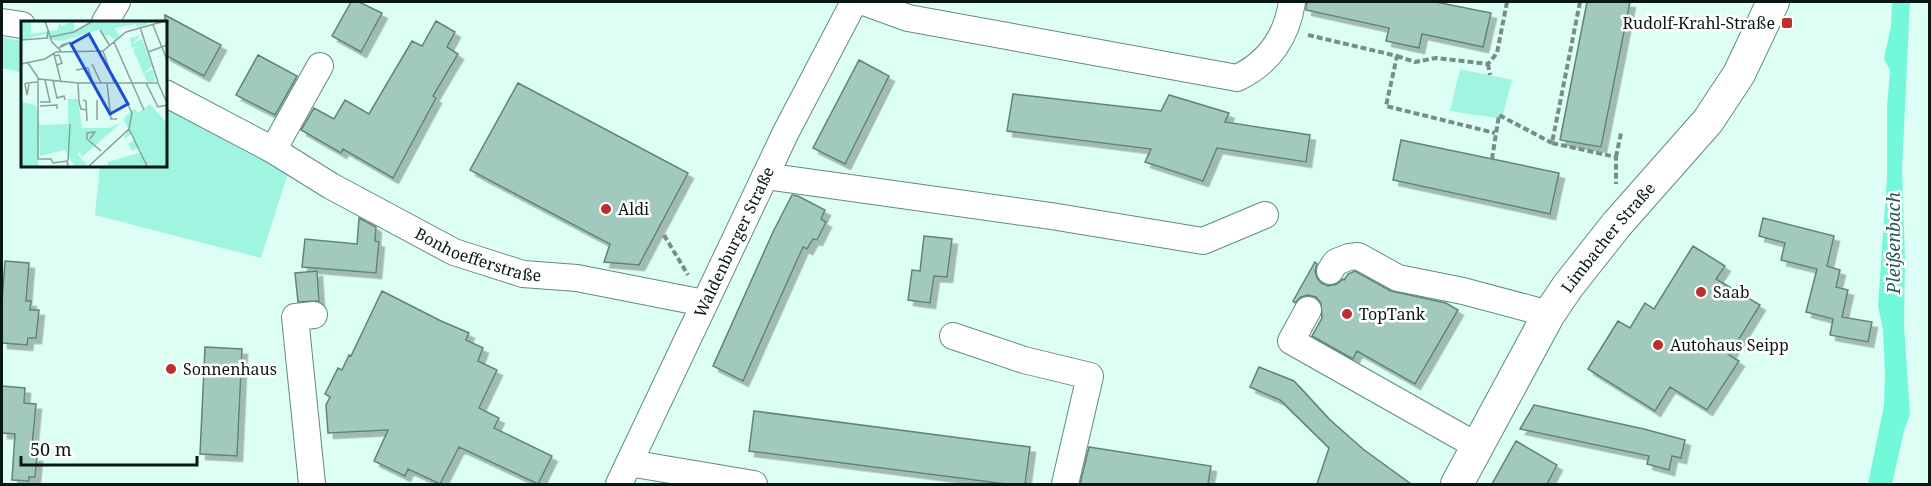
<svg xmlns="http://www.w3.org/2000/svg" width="1931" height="486" viewBox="0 0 1931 486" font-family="'Noto Serif',serif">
<defs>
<filter id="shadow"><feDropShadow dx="5.5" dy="5.5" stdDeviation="0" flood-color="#0004"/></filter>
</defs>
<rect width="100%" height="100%" fill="#ddfef4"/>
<path fill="#9ff5df" d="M2,37l20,4v32l-20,-5z
M1460,69l52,11 -10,39 -52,-8z
M165,106l123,67 -27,85 -166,-43 5,-50h65z"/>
<path fill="#73f8da" d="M1892,2h18l-8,168 3,89 -1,66 6,90 -6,16 -12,53h-24l16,-79 1,-32 -2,-43 -5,-24 9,-128v-71l3,-37 -6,-11 7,-33z"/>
<path fill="#a1c9be" stroke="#5f847a" stroke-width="1.5" filter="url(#shadow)" d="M351,2h8l23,11 -21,39 -29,-16z
M1307,2h129l55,11 -8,34 -61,-13 -3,14 -33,-7 3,-13 -83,-18z
M1587,2h43l-29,145 -41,-7z
M165,15l56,30 -17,31 -39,-21z
M436,21l19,11 -8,15 11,7 -25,42 3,2 -43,80 -50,-29 -2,4 -40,-23 13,-22 20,11 11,-19 24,14 43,-73 10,5z
M258,55l39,21 -22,39 -39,-20z
M859,60l30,16 -44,88 -32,-16z
M518,83l170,90 -49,92 -35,-3 6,-18 -140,-74z
M1013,94l148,17 8,-16 60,18 -4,9 85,13 -4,27 -89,-14 -14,33 -58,-19 6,-13 -144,-18z
M1401,140l158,33 -9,41 -157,-34z
M792,195l6,1 27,14 -4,9 5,3 -9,18 -4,-1 -6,10 -4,-2 -60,134 -30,-15 60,-134z
M359,218l17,9 -1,14 4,1 -3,31 -74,-6 3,-28 52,5z
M1763,218l71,18 -7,30 13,4 -4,17 12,3 -6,27 30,5 -4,20 -38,-7 3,-16 -27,-7 11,-43 -36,-9 4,-17 -26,-7z
M924,236l28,3 -5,38 -13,-1 -4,27 -22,-3 4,-30 8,1z
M1693,246l32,20 -9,13 44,26 -31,50 10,6 -32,49 -37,-23 -15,24 -67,-42 30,-48 12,7 15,-25 9,6z
M5,261l24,2 -3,38h5l-1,9h9l-3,28h-8l-1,7 -25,-2v-41z
M1315,262l2,2 -2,7 2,7 4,5 7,3 9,-2 6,-5 1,1 4,-6 7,-3 36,20 55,12 12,7 -43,74 -58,-33 -4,8 -41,-23 10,-18 -1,-15 -5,-6 -8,-2 -7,2 -6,6 -2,-2z
M317,271l2,30 -21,1 -3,-29z
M382,291l59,30 28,12 -3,7 17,8 -5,13 19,9 -18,38 20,10 -5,10 58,28 -14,28 -79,-37 -19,37 -32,-15 -3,7 -31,-15 14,-31 -60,3 -2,-28 4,-8 -5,-3 13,-26 4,2 7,-15 2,1z
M205,347l37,2 -5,107 -37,-2z
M1259,367l35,14 35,38 34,30 48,35h-94l12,-36 -49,-48 -30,-13z
M2,386l23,2 -1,15 12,1 -5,52h6l-2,21h-6v4l-17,-1 3,-46 -13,-1z
M1534,405l110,24 41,11 -4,18 -9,-2 -3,14 -22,-6 2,-8 -129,-27z
M754,411l276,36 -5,37h-19l-257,-33z
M1516,441l41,24 -10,19h-55z
M1089,447l122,19 -3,18h-128z"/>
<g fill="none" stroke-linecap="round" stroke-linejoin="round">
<defs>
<g id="minor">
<path d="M864,2l44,16 329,60c32,-15 50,-42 55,-76"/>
<path d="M2,22l20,3"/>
<path d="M105,22l12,-20"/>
<path id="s1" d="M165,93l108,57 58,36 123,66 69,22 54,4 127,25"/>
<path d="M273,150l47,-84"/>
<path d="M765,176l286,40 152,25 62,-26"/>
<path d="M1330,271l6,-9 13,-5 9,-1 40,22 65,13 86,23"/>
<path d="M1308,310l-17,31 186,105"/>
<path d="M953,336l71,24 66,16 -25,108"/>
<path d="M629,463l125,21"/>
<path d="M312,484l-17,-167 19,-2"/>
<path id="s2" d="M619,484l167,-352 68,-130"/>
</g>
<g id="major">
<path id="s3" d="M1457,484l92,-170 19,-28 49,-62 91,-103 31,-47 34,-72"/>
</g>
</defs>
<use href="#minor" stroke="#648a80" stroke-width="28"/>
<use href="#major" stroke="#648a80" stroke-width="34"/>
<path stroke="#768e87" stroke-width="4" stroke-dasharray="6 3" stroke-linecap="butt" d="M1580,2l-28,141 64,14v27
M1308,35l89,21 -11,50 109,27
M1397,56l18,6 21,-4 52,6 9,-11 10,-51
M1488,64l2,11
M1616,157l5,-24
M1492,159l7,-44 53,28
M664,235l24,40"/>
<use href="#minor" stroke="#fff" stroke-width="26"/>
<use href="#major" stroke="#fff" stroke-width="32"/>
</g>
<g fill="#bd2e2d" stroke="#fff" stroke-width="2">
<rect x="1781" y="17" width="12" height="12" rx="3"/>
<circle cx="606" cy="209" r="6"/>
<circle cx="1701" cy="292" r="6"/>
<circle cx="1347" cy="314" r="6"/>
<circle cx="1658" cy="345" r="6"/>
<circle cx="171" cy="369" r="6"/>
</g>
<g text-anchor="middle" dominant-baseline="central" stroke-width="5" stroke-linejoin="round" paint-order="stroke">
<g font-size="16" fill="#091814" stroke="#fff" text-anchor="start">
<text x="1775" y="23" text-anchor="end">Rudolf-Krahl-Straße</text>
<text x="618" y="209">Aldi</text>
<text x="1713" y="292">Saab</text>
<text x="1359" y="314">TopTank</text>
<text x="1670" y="345">Autohaus Seipp</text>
<text x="183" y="369">Sonnenhaus</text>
</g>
<g font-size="16" fill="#091814" stroke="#fff">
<text stroke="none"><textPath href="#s3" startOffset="290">Limbacher Straße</textPath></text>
<text stroke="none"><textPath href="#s2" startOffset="268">Waldenburger Straße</textPath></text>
<text stroke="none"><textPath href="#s1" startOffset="354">Bonhoefferstraße</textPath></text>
</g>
<g font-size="18" font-style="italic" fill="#245c4f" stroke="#fff">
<text transform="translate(1893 243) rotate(-90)">Pleißenbach</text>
</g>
</g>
<g transform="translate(21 21)">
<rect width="146" height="146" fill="#ddfef4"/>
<path d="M10,0v13l26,-4 3,-8 1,4 13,-5v10l20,-10h53v4l-10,2 -1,-3 -22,4 6,8 -5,4 -6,-5 -6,1 -2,-7 -39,12 -16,-2v-5l-25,6v-18zM120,14l-9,9 10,-5 10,27 -8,7 9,-3 1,6 -7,3 9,-3 -3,6h-6l-14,-33 8,-3 -9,2 -2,-10zM47,78h10l4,29h27l13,-6 -40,35 -2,-5 -3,2 11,11 -4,1h-10l-9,-16 -25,6v-28l-2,38h-17v-64l15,3 4,20 28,-1zM129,83l16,18v44h-58v-4l34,-10 -3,-5 -7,4 -4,-7 7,-4 -3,-6 -8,5 4,-11 -5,-9 9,-9 3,-1 3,4z" fill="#9ff5df"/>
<path fill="none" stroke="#88a29a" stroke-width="1.5" d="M24,0l7,21 9,9M132,4l14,35M119,6l18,55M79,9l10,16M29,16l24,-5 19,-11M0,19l26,-2 1,-7M93,21l30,68M38,27l3,-3 9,-3 -10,5M82,30l11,31M127,31l19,-7M33,33l7,28M33,35l5,-1 3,8 -5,2M7,42l11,16 39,4h80l9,20M0,43l24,-5 11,-7 47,-1 23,-19 39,-11M71,43l9,19M55,49l12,-2 5,15M17,58v80h13l2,4 14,-2 1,5M32,60l4,17 7,-2 1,4M57,62l1,19 2,7 6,1M86,62l4,36h6M125,62l12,24 9,-2M8,63l-2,11 -2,-11 2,-1 10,-1M62,79l3,1 1,20M19,81h10l-5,-22M19,85l17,-1v4M76,99v-20M108,108l18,37M69,118l5,-7 -8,1v6l14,12M47,140l2,-37M68,145l40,-37 3,-16 -15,-31"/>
<path fill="#1d4ed8" fill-opacity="0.15" stroke="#1d4ed8" stroke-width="3" d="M68,13l39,70 -18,10 -39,-70z"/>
<rect width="146" height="146" fill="none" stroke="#091814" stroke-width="3"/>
</g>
<rect width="1931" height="486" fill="none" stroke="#091814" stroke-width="6"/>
<path d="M21 456v9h176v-9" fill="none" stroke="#091814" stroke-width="3"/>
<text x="30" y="456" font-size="18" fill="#091814" stroke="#ffffff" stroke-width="4.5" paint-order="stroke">50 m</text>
</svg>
